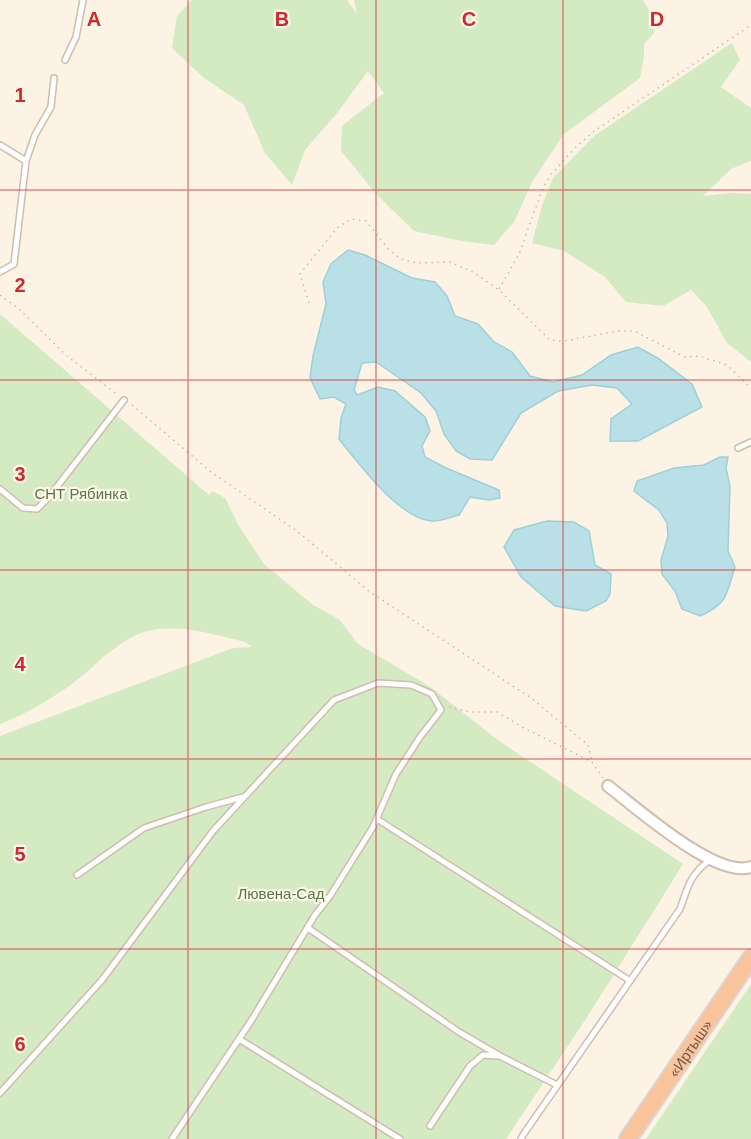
<svg xmlns="http://www.w3.org/2000/svg" width="751" height="1139" viewBox="0 0 751 1139" font-family="Arial,sans-serif">
<rect width="100%" height="100%" fill="#fcf3e4"/>
<path fill="#d3eac3" d="M192,0h155l10,14 -3,-14h289l13,21 -2,12 -10,11v12l-4,22 -76,56 -31,46 -19,42 -20,23 -32,-4 -48,-10 -37,-36 -36,-44 1,-25 42,-33 -16,-22 -31,42 -32,37 -13,35 -27,-32 -21,-48 -40,-27 -32,-30 5,-32z
M732,43l8,17 -19,27 30,21v53l-20,8 -28,27 30,-3 18,1v168l-24,-19 -20,-36 -16,-17 -28,16 -37,-4 -21,-25 -41,-26 -32,-8 10,-38 11,-27 41,-42z
M0,314l209,181 4,-4 12,7 14,28 25,38 49,41 26,14 19,25 71,42 70,55 184,123 -92,147 -85,128h-506v-403l233,-88 19,-1 -7,-5c-27,-7 -57,-16 -86,-13 -36,3 -60,35 -87,55 -23,16 -46,30 -72,40z
M751,984v155h-105z"/>
<path fill="#b9e0e6" stroke="#9fcfd8" stroke-width="1.5" d="M348,250l17,5 47,23 23,4 12,14 8,20 23,8 16,18 18,10 18,24 23,6 29,-7 29,-20 27,-8 21,12 33,25 10,23 -64,34h-28l1,-22 21,-15 -15,-16 -25,-3 -34,6 -37,22 -29,47 -22,-1 -14,-8 -12,-17 -8,-23 -15,-18 -45,-31 -14,1 -8,27 3,5 21,-8 17,4 30,26 5,14 -8,15 3,11 21,11 53,22 1,8 -11,2 -19,-3 -11,18c-8,2 -19,7 -28,6 -32,-3 -72,-57 -92,-82l2,-21 5,-14 -12,-7 -14,2 -10,-21 3,-22 13,-52 -3,-22 8,-18z
M720,457h8l-2,11 4,18 -2,65 7,16c-9,27 -6,36 -35,49l-18,-7 -7,-18 -13,-17 -1,-14 7,-24 -1,-13 -8,-13 -25,-19 3,-10 37,-13 30,-3z
M547,521l27,1 15,9 6,34 16,9 -1,20 -4,7 -20,10 -31,-5 -34,-29 -17,-30 10,-17z"/>
<g fill="none" stroke-linecap="round" stroke-linejoin="round">
<defs>
<path id="service" d="M65,60l11,-23 7,-37
M0,145l26,16 -12,103 -14,8
M26,161l9,-26 16,-28 3,-29
M738,448l13,-6
M0,489l23,19 14,1 12,-12 75,-97
M377,819l252,161
M77,875l67,-47 62,-21 37,-10
M308,928l151,104 41,24 57,29
M239,1039l161,100
M0,1093l102,-113 111,-149 121,-131 44,-17 33,2 21,9 9,16 -21,27 -24,37 -23,53 -43,69 -15,19 -64,106 -79,118
M430,1126l40,-60 13,-11 15,1
M521,1139l2,-4 157,-226c8,-22 10,-35 30,-49"/>
<path id="minor" d="M608,786c29,22 108,93 143,81"/>
<g id="trunk">
<path id="s1" d="M628,1139l123,-181"/>
</g>
</defs>
<use href="#service" stroke="#d0bdae" stroke-width="8"/>
<use href="#minor" stroke="#d0bdae" stroke-width="14"/>
<use href="#trunk" stroke="#dbd4d0" stroke-width="20"/>
<path stroke="#d7b49f" stroke-width="1.5" stroke-dasharray="1.5 4.5" stroke-linecap="butt" d="M499,289l20,-35 24,-66 7,-12 24,-27 19,-17 158,-107
M0,295l18,13 49,48 51,39
M309,303l-9,-29 37,-46 14,-9 15,2 23,29 12,9 15,4 34,-1 23,10 26,18 51,50 14,1 54,-10h16l51,26 14,-1 28,9 24,23
M132,405l79,67 86,59 73,61 161,106 57,47 4,17
M449,707l22,5h26l27,16 68,34 11,16"/>
<use href="#service" stroke="#fff" stroke-width="5"/>
<use href="#minor" stroke="#fff" stroke-width="10"/>
<use href="#trunk" stroke="#f9c49c" stroke-width="16"/>
</g>
<path fill="none" stroke="#d62828" stroke-width="1.5" stroke-opacity="0.55" d="M188,0v1139M376,0v1139M563,0v1139M0,190h751M0,380h751M0,570h751M0,759h751M0,949h751"/>
<g text-anchor="middle" dominant-baseline="central" stroke-width="4.5" stroke-linejoin="round" paint-order="stroke">
<g font-size="15" fill="#537b42" stroke="#fff7eb">
<text x="81" y="493">СНТ Рябинка</text>
<text x="281" y="893">Лювена-Сад</text>
</g>
<g font-size="15" fill="#75594a" stroke="#fff7eb">
<text stroke="none"><textPath href="#s1" startOffset="110">«Иртыш»</textPath></text>
</g>
</g>
<g font-size="20" text-anchor="middle" font-weight="bold" fill="#d62828" stroke="#fff7eb" stroke-width="4.5" stroke-linejoin="round" paint-order="stroke">
<text x="94" y="26">A</text>
<text x="282" y="26">B</text>
<text x="469" y="26">C</text>
<text x="657" y="26">D</text>
<text x="20" y="102">1</text>
<text x="20" y="292">2</text>
<text x="20" y="481">3</text>
<text x="20" y="671">4</text>
<text x="20" y="861">5</text>
<text x="20" y="1051">6</text>
</g>
</svg>
